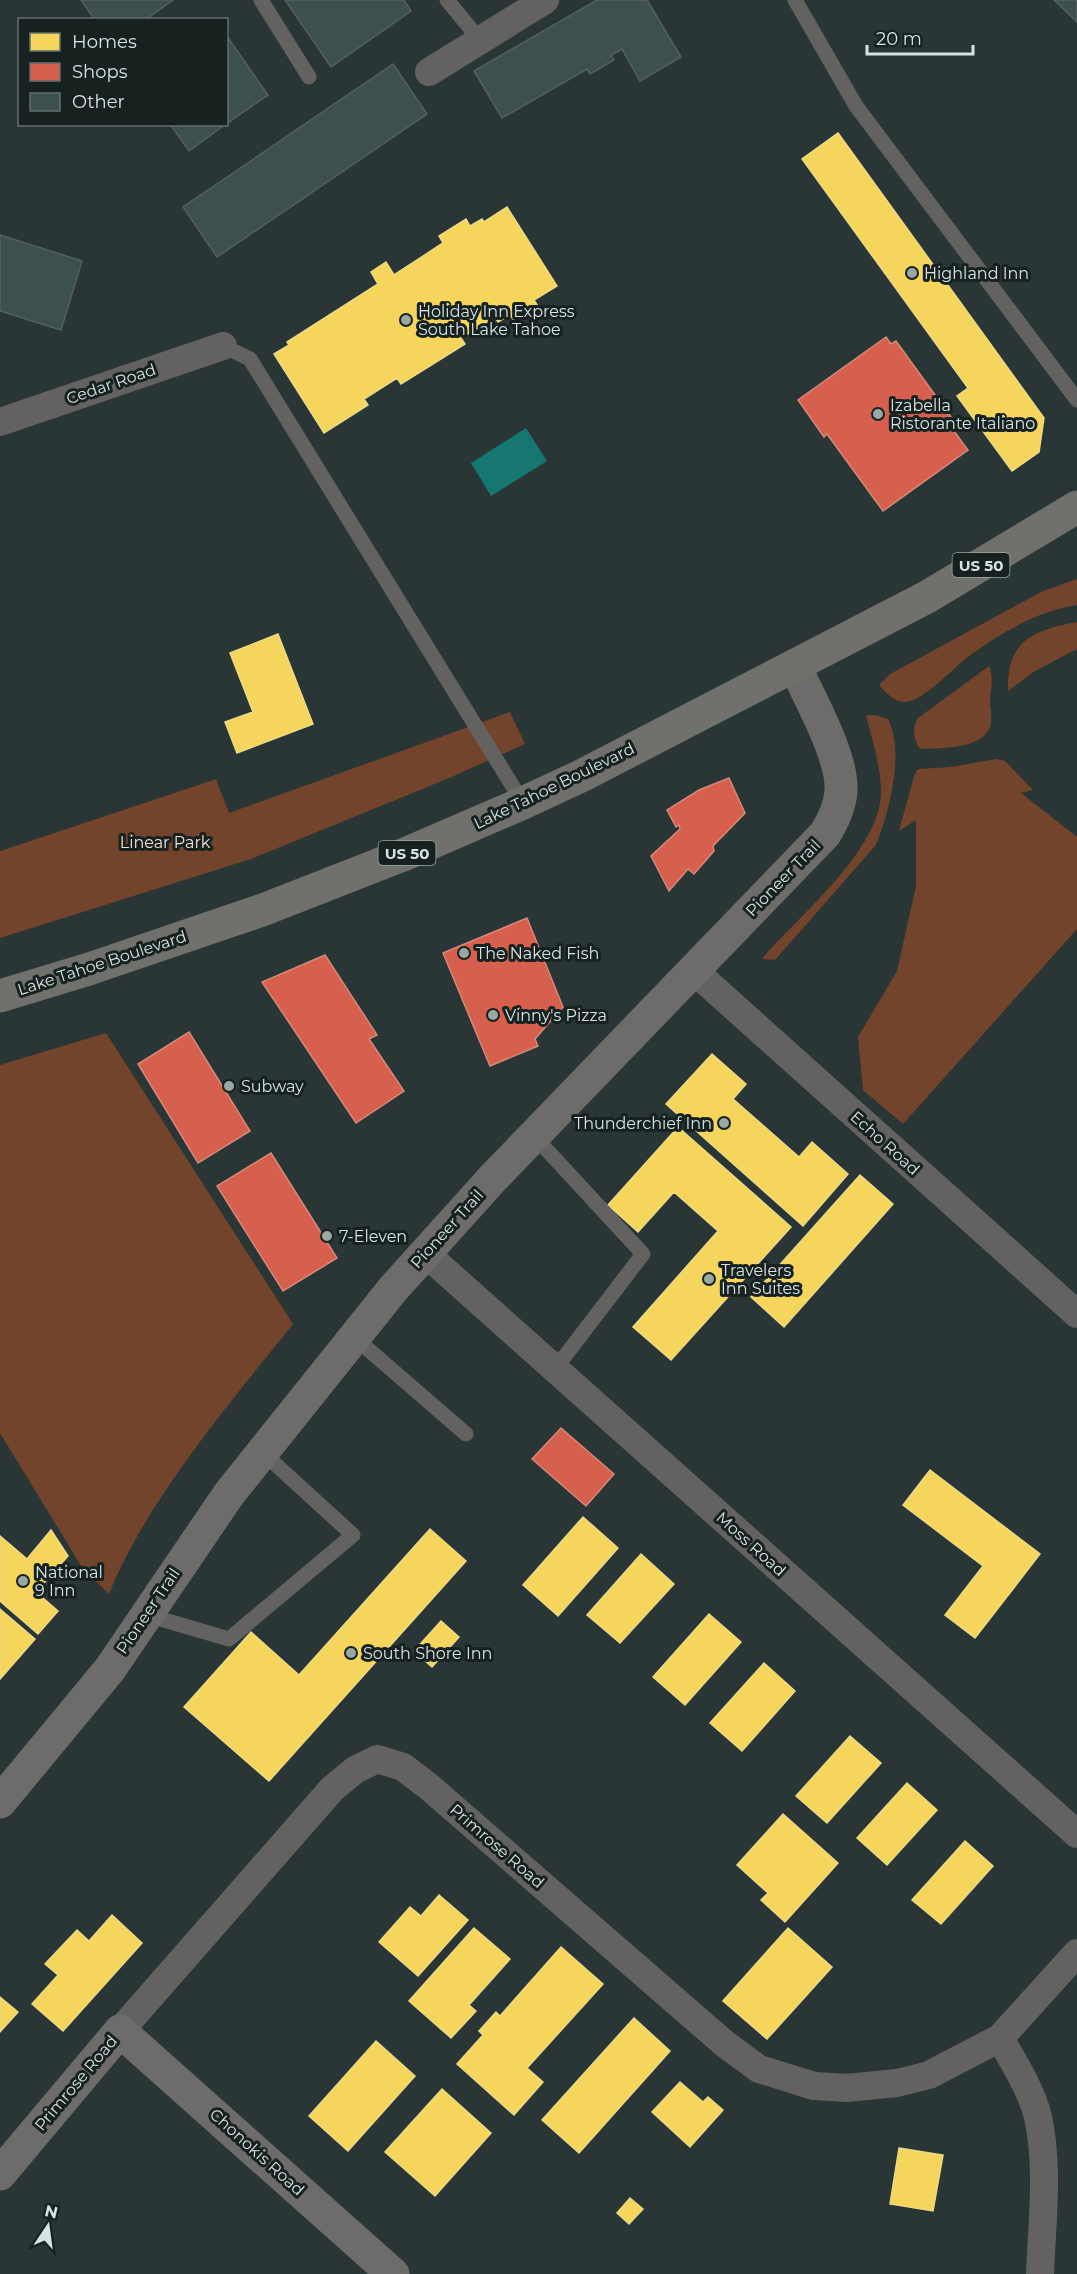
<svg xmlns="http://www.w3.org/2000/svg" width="1077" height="2274" viewBox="0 0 1077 2274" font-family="Montserrat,sans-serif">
<rect width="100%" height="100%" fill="#293635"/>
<path fill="#72442c" d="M1077,579v26c-39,6 -77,28 -108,51 -16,12 -46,46 -64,46 -11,0 -19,-9 -26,-17l11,-11 153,-83z
M1077,622v27l-42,22 -27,20c-2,-50 25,-61 69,-69z
M989,666c5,10 2,22 1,33 0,9 3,20 0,28 -9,23 -51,21 -70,22 -7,-10 -8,-21 -2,-31z
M510,712l15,32 -78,35 -196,80 -251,79v-87l216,-72 13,34z
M866,715h9l13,4c17,34 1,93 -12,126l-101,115 -13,-1c37,-44 118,-108 119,-167 0,-26 -9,-52 -15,-77z
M996,759l9,2 28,29 -12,3 56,44v92l-174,195 -40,-34 -5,-53 39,-66 19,-85v-66l-17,11 15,-55 4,-7 33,-2z
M106,1033l187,291c-63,79 -147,177 -184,270l-26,-25 -83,-136v-368z"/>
<path fill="#167772" d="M526,428l21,33 -56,35 -20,-33z"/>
<path fill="#f6d55c" stroke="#ecda84" stroke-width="1.5" d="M838,133l206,285 -5,34 -27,19 -55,-75 11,-8 -166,-229z
M507,207l50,79 -23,14 5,8 -23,15 -6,-8 -12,7 -3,-5 -34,21 4,6 -64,40 -4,-6 -33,21 4,6 -44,28 -50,-79 15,-9 -2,-3 91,-58 -7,-12 15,-10 8,13 49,-32 -4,-7 27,-17 4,7 12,-7 2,3z
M278,634l35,90 -76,29 -12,-31 28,-10 -23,-59z
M712,1054l34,30 -13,15 66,58 13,-15 36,32 -45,52 -137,-122z
M678,1127l113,100 -120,133 -38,-33 85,-96 -44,-39 -36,40 -30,-27z
M860,1175l33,29 -109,123 -33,-30z
M930,1470l110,84 -65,84 -30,-23 38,-49 -80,-61z
M583,1517l35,31 -60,68 -35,-31z
M430,1529l36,32 -197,220 -85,-74 67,-75 48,43z
M51,1530l17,26 -32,36 22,19 -20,23 -38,-33v-65l27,23z
M641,1554l33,30 -54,59 -33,-28z
M0,1609l35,30 -35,40z
M709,1614l32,28 -56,63 -32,-28z
M441,1621l18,16 -27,30 -18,-16z
M764,1663l31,28 -53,60 -32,-28z
M850,1736l31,27 -54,60 -31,-27z
M907,1783l30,27 -50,55 -30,-27z
M783,1814l55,49 -53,59 -24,-22 7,-7 -31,-28z
M965,1841l28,25 -52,58 -29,-24z
M439,1895l29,25 -50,56 -39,-34 31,-35 11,9z
M112,1915l30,28 -79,88 -31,-27 26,-29 -13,-11 32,-34 12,11z
M474,1928l36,31 -41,46 7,6 -25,27 -42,-37z
M788,1928l44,39 -65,72 -44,-38z
M561,1947l42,37 -76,84 16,14 -29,33 -57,-51 26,-29 -4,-4 17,-19 4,4z
M0,1997l18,15 -18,20z
M634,2018l36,33 -91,102 -37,-33z
M376,2041l39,35 -67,75 -39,-35z
M680,2082l23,20 5,-5 15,13 -33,37 -38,-35z
M442,2089l49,44 -56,63 -50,-44z
M899,2148l44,7 -10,56 -43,-7z
M630,2198l13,11 -14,15 -12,-11z"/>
<path fill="#d6604d" stroke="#d6887a" stroke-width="1.5" d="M886,337l5,7 5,-3 63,87 -5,3 14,19 -85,61 -56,-77 -3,3 -26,-37z
M729,778l16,35 -32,33 1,5 -20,23 -6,-5 -19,22 -18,-35 29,-27 -1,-4 -3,2 -9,-17 32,-20z
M527,918l36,89 -28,32 3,7 -48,20 -47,-113z
M325,955l52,80 -8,4 35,52 -48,32 -94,-141z
M189,1032l61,99 -52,32 -60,-99z
M271,1153l66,105 -54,33 -66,-105z
M561,1428l53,46 -28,32 -54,-47z"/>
<path fill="#3d504e" stroke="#545f5f" stroke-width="1.5" d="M81,0h92l-28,20h-50z
M285,0h119l7,11 -80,56z
M597,0h50l34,57 -41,24 -18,-32 -11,6 3,5 -24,14 -3,-5 -85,49 -28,-47z
M1054,0h23v22z
M226,35l42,60 -42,29z
M393,64l34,50 -210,143 -34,-50z
M170,124h56l-37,27z
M0,235l82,26 -21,69 -61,-19z"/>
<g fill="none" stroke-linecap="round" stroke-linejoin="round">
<path stroke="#636261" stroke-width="15" d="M261,0l48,77
M447,0l33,40
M795,0l61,106 221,294
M223,346l27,13 273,444
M534,1136l109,118 -88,115
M354,1337l112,97
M147,1615l82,24 124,-104 -91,-83"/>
<path stroke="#636261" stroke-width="28" d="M429,72l116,-72
M0,422l223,-76
M693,970l384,344
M425,1253l652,581
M120,2031l212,-242 23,-19 22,-11 26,8 25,19 297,258 34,25 55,17 33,2 50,-5 32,-8 71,-37 77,-85
M1000,2038c14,25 31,51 38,79 11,51 4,105 2,157"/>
<path stroke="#6d6c6b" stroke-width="33" d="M0,1802l110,-133 119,-175 164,-205 100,-111 332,-344c8,-13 15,-27 16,-43 2,-35 -32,-93 -46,-125
M0,2174l120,-143 273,243"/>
<path stroke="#70706d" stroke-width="33" d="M0,996l89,-27 176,-60 138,-54 120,-52 60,-28 344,-178 150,-90"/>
</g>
<g fill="#99a7a5" stroke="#162120" stroke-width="2">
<circle cx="912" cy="273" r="6"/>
<circle cx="406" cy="320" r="6"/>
<circle cx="878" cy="414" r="6"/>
<circle cx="464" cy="953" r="6"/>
<circle cx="493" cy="1015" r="6"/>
<circle cx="229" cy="1086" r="6"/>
<circle cx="724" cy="1123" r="6"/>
<circle cx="327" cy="1236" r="6"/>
<circle cx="709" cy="1279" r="6"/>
<circle cx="23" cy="1581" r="6"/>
<circle cx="351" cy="1653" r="6"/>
</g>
<g text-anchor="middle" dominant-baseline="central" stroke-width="6" stroke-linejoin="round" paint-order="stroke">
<g fill="#162120" stroke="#9caaa8" stroke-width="1.5">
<rect x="952.5" y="553" width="57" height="24" rx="4.5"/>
<rect x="378.5" y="841" width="57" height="24" rx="4.5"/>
</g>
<g font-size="15" font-weight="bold" fill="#d5e4e2">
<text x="981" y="565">US 50</text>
<text x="407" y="853">US 50</text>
</g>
<g font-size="16" fill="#d5e4e2" stroke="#162120" text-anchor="start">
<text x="924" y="273">Highland Inn</text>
<text x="418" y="311">Holiday Inn Express<tspan x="418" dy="18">South Lake Tahoe</tspan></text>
<text x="890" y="405">Izabella<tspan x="890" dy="18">Ristorante Italiano</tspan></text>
<text x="476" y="953">The Naked Fish</text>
<text x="505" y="1015">Vinny's Pizza</text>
<text x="241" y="1086">Subway</text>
<text x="712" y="1123" text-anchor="end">Thunderchief Inn</text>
<text x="339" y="1236">7-Eleven</text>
<text x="721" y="1270">Travelers<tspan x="721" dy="18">Inn Suites</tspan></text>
<text x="35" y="1572">National<tspan x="35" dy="18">9 Inn</tspan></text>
<text x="363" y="1653">South Shore Inn</text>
</g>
<g font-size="16" fill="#d5e4e2" stroke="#162120">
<text transform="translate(111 384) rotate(-19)">Cedar Road</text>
<text transform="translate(554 786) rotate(-26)">Lake Tahoe Boulevard</text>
<text transform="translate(783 878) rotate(-46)">Pioneer Trail</text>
<text transform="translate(102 963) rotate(-18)">Lake Tahoe Boulevard</text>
<text transform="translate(885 1143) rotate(42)">Echo Road</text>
<text transform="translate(447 1229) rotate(-48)">Pioneer Trail</text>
<text transform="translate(751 1544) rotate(42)">Moss Road</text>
<text transform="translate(148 1611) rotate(-56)">Pioneer Trail</text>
<text transform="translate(497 1846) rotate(41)">Primrose Road</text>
<text transform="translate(76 2083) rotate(-50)">Primrose Road</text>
<text transform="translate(257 2152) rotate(42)">Chonokis Road</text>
</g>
<g font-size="16" fill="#f5dfd5" stroke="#162120">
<text x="165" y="842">Linear Park</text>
</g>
</g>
<rect x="18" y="18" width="210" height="108" fill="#162120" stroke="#626f6e" stroke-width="1.5"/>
<rect x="30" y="33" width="30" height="18" fill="#f6d55c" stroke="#626f6e" stroke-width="1.5"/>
<text x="72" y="48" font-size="18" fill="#d5e4e2">Homes</text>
<rect x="30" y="63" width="30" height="18" fill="#d6604d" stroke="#626f6e" stroke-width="1.5"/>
<text x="72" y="78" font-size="18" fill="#d5e4e2">Shops</text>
<rect x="30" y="93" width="30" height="18" fill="#3d504e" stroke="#626f6e" stroke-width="1.5"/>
<text x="72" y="108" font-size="18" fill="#d5e4e2">Other</text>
<g transform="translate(48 2226) rotate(13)" stroke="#162120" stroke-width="4.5" paint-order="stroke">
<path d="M0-4.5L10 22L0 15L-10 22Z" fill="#d5e4e2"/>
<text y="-9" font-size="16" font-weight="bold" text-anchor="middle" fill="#d5e4e2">N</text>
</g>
<path d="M867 45v9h106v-9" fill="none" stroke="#d5e4e2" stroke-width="3"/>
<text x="876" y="45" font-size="18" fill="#d5e4e2" stroke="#162120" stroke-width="4.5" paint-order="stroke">20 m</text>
</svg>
